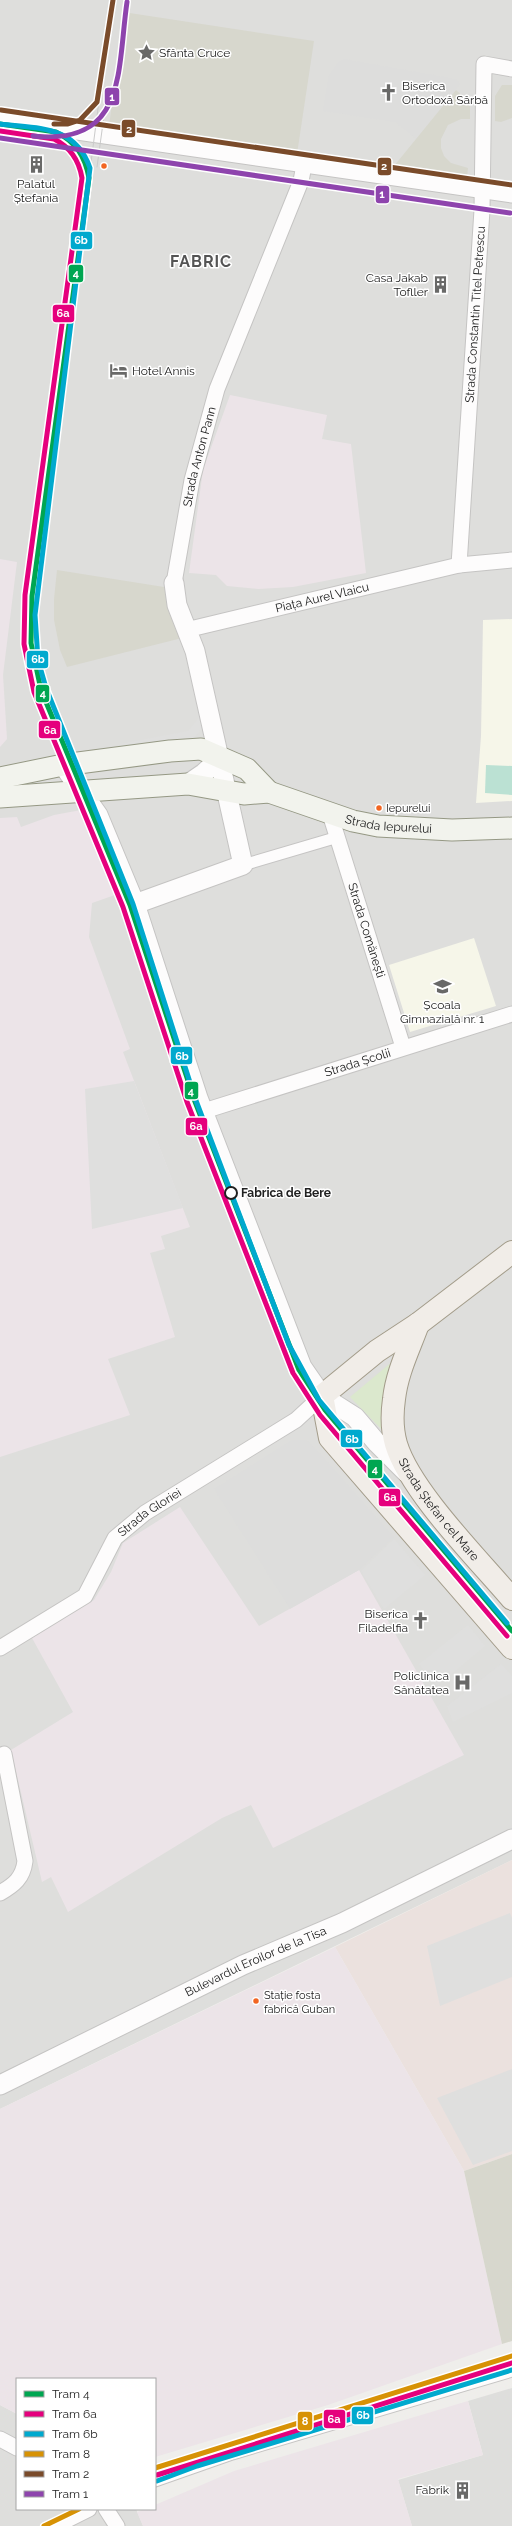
<svg xmlns="http://www.w3.org/2000/svg" width="512" height="2526" viewBox="0 0 512 2526" font-family="Raleway,sans-serif">
<rect width="100%" height="100%" fill="#efeeeb"/>
<path fill="#dededc" d="M0,0h512v1860l-512,249z
M512,2388v138h-100l-14,-46 85,-25 -15,-54z
M0,2405l17,9v95h119l7,17h-143z"/>
<path fill="#ebe1de" d="M512,1860v294l-48,17 -129,-224z"/>
<path fill="#ece4e8" d="M230,395l97,20 -5,24 29,5 15,129 -73,14 -35,2 -31,-3 -11,-11 -27,-2 14,-103z
M0,559l17,3 -14,113 4,64 -7,8z
M81,810l5,8 29,77 -23,8 -3,34 41,112 -7,3 67,175 -29,9 4,13 -15,4 25,84 -67,22 22,56 -130,42v-639l17,-1 4,10 33,-12z
M180,1507l79,119 100,-56 105,185 -191,93 -22,-43 -29,13 -154,94 -17,-35 -9,5 -31,-132 62,-38 -41,-74 62,-38 17,-28 12,-29z
M335,1947l129,224 38,173 -174,61 -173,52v-78h-138v35l-17,-9v-296z
M468,2401l15,54 -85,24 14,47h-269l-6,-14 8,-3h10v-4l79,-34z"/>
<path fill="#f6f6e9" d="M512,619v182l-36,2 5,-67 2,-116z
M474,938l22,68 -86,26 -21,-67z"/>
<path fill="#dddddc" d="M344,59l112,20 4,5 -44,55 -21,-17 -72,-11 6,-35 8,-13z
M292,1440h14l9,8 79,89 -35,33 -69,39 -76,-120z"/>
<path fill="#d7d7cd" d="M123,12l191,29 -17,113 -188,-27z
M502,85h10v33l-11,4 -6,-1v-25z
M456,90l14,13v16h-9l-13,6 -7,14v9l3,8 7,7 17,5 -1,10 -73,-12z
M57,570l107,17 22,50 -119,30 -7,-17 -6,-30v-21z
M512,2154v187l-10,3 -38,-173z"/>
<path fill="#dbe8cd" d="M393,1361l-7,73 -36,-37z"/>
<path fill="#bbe1d3" d="M486,765l26,1v29l-27,-2z"/>
<path fill="#dfdfde" d="M205,709l-1,17 -11,13 -73,13v-8l68,-13 10,-12v-8z
M134,1081l49,127 -91,21 -7,-140z
M394,1539l31,36 -41,34 -23,-38z
M468,1625l17,21 -48,40 -18,-22z
M501,1664l11,12v17l-59,29 -6,-16z
M510,1913l2,5v59l-72,29 -13,-60z
M512,2069v82l-39,14 -36,-67z"/>
<g fill="none" stroke-linecap="round" stroke-linejoin="round">
<defs>
<path id="pedestrian" d="M243,865l95,-28"/>
<g id="minor">
<path d="M0,121l512,74"/>
<path id="s1" d="M459,565l23,-355 2,-146 28,5"/>
<path id="s2" d="M174,583l18,-103 25,-91 84,-208 3,-16"/>
<path id="s3" d="M186,630l273,-65 53,-5"/>
<path id="s4" d="M330,814l73,233"/>
<path id="s5" d="M204,1111l308,-97"/>
<path id="s6" d="M0,1648l85,-52 30,-58 30,-25 151,-93 26,-24"/>
<path d="M0,1893c14,-8 23,-15 25,-32l-21,-107"/>
<path d="M0,2439l17,9"/>
<path d="M155,2479l77,-27 280,-83"/>
<path d="M106,2509l11,17"/>
<path d="M55,2526l34,-17"/>
</g>
<g id="tertiary">
<path d="M63,765l35,50 37,89 63,194 104,269 20,29 33,21 22,26 30,30"/>
<path d="M188,784l16,-11 16,-15"/>
<path d="M135,904l108,-39 -48,-214 -18,-46 -3,-22"/>
<path id="s7" d="M0,2085l243,-120 99,-42 170,-84"/>
</g>
<g id="secondary">
<path d="M0,778l63,-13 107,-14 31,-2 46,20 22,23"/>
<path id="s8" d="M0,797l188,-13 56,10 25,-2 84,29 25,5 74,4 60,-2"/>
</g>
<g id="primary">
<path d="M512,1252l-94,72 -41,27 -55,45 8,42 182,210"/>
<path id="s9" d="M418,1324c-9,25 -21,48 -24,75 -2,14 -2,31 2,45 14,47 83,116 116,155"/>
</g>
</defs>
<use href="#pedestrian" stroke="#c5c4c3" stroke-width="13"/>
<use href="#minor" stroke="#c5c4c3" stroke-width="17"/>
<use href="#tertiary" stroke="#c5c4c3" stroke-width="21"/>
<use href="#secondary" stroke="#959884" stroke-width="23"/>
<use href="#primary" stroke="#a39c8a" stroke-width="24"/>
<use href="#pedestrian" stroke="#fdfcfc" stroke-width="11"/>
<use href="#minor" stroke="#fdfcfc" stroke-width="15"/>
<use href="#tertiary" stroke="#fdfcfc" stroke-width="19"/>
<use href="#secondary" stroke="#f2f3ed" stroke-width="21"/>
<use href="#primary" stroke="#f1ede8" stroke-width="22"/>
<path stroke="#cbcbcb" stroke-width="1" d="M97,167l10,-73
M89,178l11,-85"/>
<defs>
<path id="tram-1" d="M0,124l56,8c20,10 29,24 33,46l-57,418 -1,47 10,47 89,215 64,194 105,271 26,40 187,221"/>
<path id="tram-2" d="M0,131l54,8c16,8 25,21 28,39l-57,417 -1,49 10,48 89,215 64,195 106,271 27,42 187,221
M157,2475l355,-112"/>
<path id="tram-3" d="M0,124c39,5 75,1 90,44l-55,447 3,45 8,28 87,216 62,194 94,247 30,55 188,223
M157,2481l40,-15 315,-96"/>
<path id="tram-4" d="M155,2468l357,-112
M44,2526l35,-17"/>
<path id="tram-5" d="M1,110l511,75
M54,124h14l12,-4 17,-18 16,-102"/>
<path id="tram-6" d="M33,136c94,10 84,-65 94,-134
M0,138l510,75"/>
</defs>
<use href="#tram-1" stroke="#fff" stroke-width="8"/>
<use href="#tram-2" stroke="#fff" stroke-width="8"/>
<use href="#tram-3" stroke="#fff" stroke-width="8"/>
<use href="#tram-4" stroke="#fff" stroke-width="8"/>
<use href="#tram-5" stroke="#fff" stroke-width="8"/>
<use href="#tram-6" stroke="#fff" stroke-width="8"/>
<use href="#tram-1" stroke="#00a651" stroke-width="5"/>
<use href="#tram-2" stroke="#e5007d" stroke-width="5"/>
<use href="#tram-3" stroke="#00a9ce" stroke-width="5"/>
<use href="#tram-4" stroke="#d79205" stroke-width="5"/>
<use href="#tram-5" stroke="#7a4b2a" stroke-width="5"/>
<use href="#tram-6" stroke="#8e44ad" stroke-width="5"/>
</g>
<defs>
<symbol id="sight-bare" viewBox="-9 -9 18 18"><path d="M0-6L1.8-2.2L6-1.7L2.9 1.2L3.7 5.4L0 3.3L-3.7 5.4L-2.9 1.2L-6-1.7L-1.8-2.2Z" fill="#696968" stroke="#fff" stroke-width="2.5" paint-order="stroke"/></symbol>
<symbol id="church-bare" viewBox="-9 -9 18 18"><path d="M-1.2-6h2.4v3.5h3.3v2.4h-3.3V6h-2.4V-.1h-3.3v-2.4h3.3Z" fill="#696968" stroke="#fff" stroke-width="2.5" paint-order="stroke"/></symbol>
<symbol id="building-bare" viewBox="-9 -9 18 18"><path d="M-4-6H4V6H1V3H-1V6H-4ZM-2.5-4.3h1.7v1.8h-1.7ZM.8-4.3h1.7v1.8H.8ZM-2.5-1h1.7V.8h-1.7ZM.8-1h1.7V.8H.8Z" fill="#696968" stroke="#fff" stroke-width="2.5" paint-order="stroke"/></symbol>
<symbol id="hotel-bare" viewBox="-9 -9 18 18"><path d="M-6-4.5h1.5V1H6V5H4.5V3h-9V5H-6ZM-4 0a1.8 1.8 0 1 1 3.6 0ZM.5 0V-2.5h3Q6-2.5 6 0Z" fill="#696968" stroke="#fff" stroke-width="2.5" paint-order="stroke"/></symbol>
<symbol id="school-bare" viewBox="-9 -9 18 18"><path d="M0-5L7-2L0 1L-7-2ZM-4 1L0 2.5L4 1V4Q0 6-4 4Z" fill="#696968" stroke="#fff" stroke-width="2.5" paint-order="stroke"/></symbol>
<symbol id="hospital-bare" viewBox="-9 -9 18 18"><path d="M-5-5h3v3.5h4V-5h3V5h-3V1.5h-4V5h-3Z" fill="#696968" stroke="#fff" stroke-width="2.5" paint-order="stroke"/></symbol>
</defs>
<g fill-rule="evenodd">
<use href="#sight-bare" x="134" y="40" width="25" height="25"/>
<use href="#church-bare" x="376" y="80" width="25" height="25"/>
<use href="#building-bare" x="24" y="152" width="25" height="25"/>
<use href="#building-bare" x="428" y="272" width="25" height="25"/>
<use href="#hotel-bare" x="106" y="358" width="25" height="25"/>
<use href="#school-bare" x="430" y="974" width="25" height="25"/>
<use href="#church-bare" x="408" y="1608" width="25" height="25"/>
<use href="#hospital-bare" x="450" y="1670" width="25" height="25"/>
<use href="#building-bare" x="450" y="2478" width="25" height="25"/>
</g>
<g fill="#f26522" stroke="#fff" stroke-width="1.5">
<circle cx="104" cy="166" r="3.5"/>
<circle cx="379" cy="808" r="3.5"/>
<circle cx="256" cy="2001" r="3.5"/>
</g>
<circle fill="#fff" stroke="#212121" stroke-width="2" cx="231" cy="1193" r="6"/>
<g text-anchor="middle" dominant-baseline="central" stroke-width="3" stroke-linejoin="round" paint-order="stroke">
<g font-size="11" fill="#212121" stroke="#fff" text-anchor="start">
<text x="386" y="808">Iepurelui</text>
<text x="264" y="1995">Stație fosta<tspan x="264" dy="14">fabrică Guban</tspan></text>
</g>
<g font-size="12" fill="#212121" stroke="#fff" text-anchor="end">
<text x="159" y="53" text-anchor="start">Sfânta Cruce</text>
<text x="402" y="86" text-anchor="start">Biserica<tspan x="402" dy="14">Ortodoxă Sârbă</tspan></text>
<text x="36" y="184" text-anchor="middle">Palatul<tspan x="36" dy="14">Ștefania</tspan></text>
<text x="428" y="278">Casa Jakab<tspan x="428" dy="14">Tofller</tspan></text>
<text x="132" y="371" text-anchor="start">Hotel Annis</text>
<text x="442" y="1005" text-anchor="middle">Școala<tspan x="442" dy="14">Gimnazială nr. 1</tspan></text>
<text x="408" y="1614">Biserica<tspan x="408" dy="14">Filadelfia</tspan></text>
<text x="449" y="1676">Policlinica<tspan x="449" dy="14">Sănătatea</tspan></text>
<text x="449" y="2490">Fabrik</text>
</g>
<g font-size="12" fill="#212121" stroke="#fff">
<text stroke="none"><textPath href="#s1" startOffset="251">Strada Constantin Titel Petrescu</textPath></text>
<text stroke="none"><textPath href="#s2" startOffset="129">Strada Anton Pann</textPath></text>
<text stroke="none"><textPath href="#s3" startOffset="140">Piața Aurel Vlaicu</textPath></text>
<text stroke="none"><textPath href="#s8" startOffset="395">Strada Iepurelui</textPath></text>
<text stroke="none"><textPath href="#s4" startOffset="122">Strada Comănești</textPath></text>
<text stroke="none"><textPath href="#s5" startOffset="161">Strada Școlii</textPath></text>
<text stroke="none"><textPath href="#s9" startOffset="203">Strada Ștefan cel Mare</textPath></text>
<text stroke="none"><textPath href="#s6" startOffset="208">Strada Gloriei</textPath></text>
<text stroke="none"><textPath href="#s7" startOffset="284">Bulevardul Eroilor de la Tisa</textPath></text>
</g>
<g font-size="12" font-weight="bold" fill="#212121" stroke="#fff" text-anchor="start">
<text x="241" y="1193">Fabrica de Bere</text>
</g>
<g font-size="16" font-weight="bold" letter-spacing="1" fill="#545454" stroke="#fff">
<text x="201" y="261">FABRIC</text>
</g>
</g>
<g stroke="#fff" stroke-width="1.5">
<rect x="104" y="87" width="16" height="19" rx="4" fill="#8e44ad"/>
<rect x="121" y="119" width="15" height="19" rx="4" fill="#7a4b2a"/>
<rect x="377" y="157" width="15" height="19" rx="4" fill="#7a4b2a"/>
<rect x="375" y="185" width="15" height="19" rx="4" fill="#8e44ad"/>
<rect x="70" y="231" width="23" height="19" rx="4" fill="#00a9ce"/>
<rect x="68" y="264" width="16" height="19" rx="4" fill="#00a651"/>
<rect x="52" y="304" width="23" height="19" rx="4" fill="#e5007d"/>
<rect x="26" y="650" width="23" height="19" rx="4" fill="#00a9ce"/>
<rect x="35" y="684" width="15" height="19" rx="4" fill="#00a651"/>
<rect x="38" y="720" width="23" height="19" rx="4" fill="#e5007d"/>
<rect x="170" y="1046" width="23" height="19" rx="4" fill="#00a9ce"/>
<rect x="184" y="1081" width="15" height="19" rx="4" fill="#00a651"/>
<rect x="185" y="1117" width="23" height="19" rx="4" fill="#e5007d"/>
<rect x="340" y="1429" width="23" height="19" rx="4" fill="#00a9ce"/>
<rect x="367" y="1459" width="16" height="20" rx="4" fill="#00a651"/>
<rect x="378" y="1488" width="23" height="19" rx="4" fill="#e5007d"/>
<rect x="351" y="2406" width="23" height="19" rx="4" fill="#00a9ce"/>
<rect x="323" y="2409" width="23" height="20" rx="4" fill="#e5007d"/>
<rect x="297" y="2411" width="16" height="20" rx="4" fill="#d79205"/>
</g>
<g font-size="11" text-anchor="middle" font-weight="bold" fill="#fff">
<text x="112" y="101">1</text>
<text x="129" y="133">2</text>
<text x="384" y="170">2</text>
<text x="382" y="198">1</text>
<text x="81" y="244">6b</text>
<text x="76" y="277">4</text>
<text x="63" y="317">6a</text>
<text x="38" y="663">6b</text>
<text x="43" y="697">4</text>
<text x="50" y="734">6a</text>
<text x="182" y="1060">6b</text>
<text x="191" y="1095">4</text>
<text x="196" y="1130">6a</text>
<text x="352" y="1443">6b</text>
<text x="375" y="1473">4</text>
<text x="390" y="1501">6a</text>
<text x="363" y="2419">6b</text>
<text x="334" y="2423">6a</text>
<text x="305" y="2425">8</text>
</g>
<rect x="16" y="2378" width="140" height="132" fill="#ffffff" stroke="#a6a6a6"/>
<rect x="24" y="2391" width="20" height="6" fill="#00a651" stroke="#a6a6a6"/>
<text x="52" y="2398" font-size="12" fill="#212121">Tram 4</text>
<rect x="24" y="2411" width="20" height="6" fill="#e5007d" stroke="#a6a6a6"/>
<text x="52" y="2418" font-size="12" fill="#212121">Tram 6a</text>
<rect x="24" y="2431" width="20" height="6" fill="#00a9ce" stroke="#a6a6a6"/>
<text x="52" y="2438" font-size="12" fill="#212121">Tram 6b</text>
<rect x="24" y="2451" width="20" height="6" fill="#d79205" stroke="#a6a6a6"/>
<text x="52" y="2458" font-size="12" fill="#212121">Tram 8</text>
<rect x="24" y="2471" width="20" height="6" fill="#7a4b2a" stroke="#a6a6a6"/>
<text x="52" y="2478" font-size="12" fill="#212121">Tram 2</text>
<rect x="24" y="2491" width="20" height="6" fill="#8e44ad" stroke="#a6a6a6"/>
<text x="52" y="2498" font-size="12" fill="#212121">Tram 1</text>
</svg>
